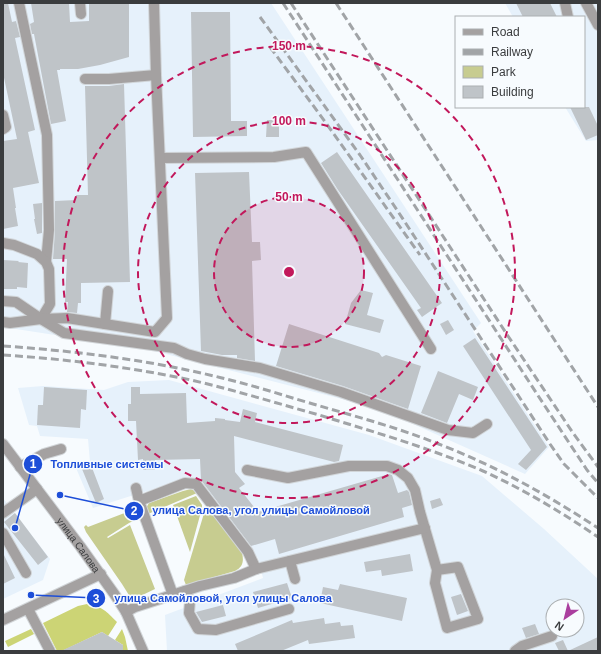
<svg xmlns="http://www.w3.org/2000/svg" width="601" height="654" viewBox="0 0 601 654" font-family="Helvetica,sans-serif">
<rect width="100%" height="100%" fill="#f7fbfe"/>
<path fill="#e6f1fb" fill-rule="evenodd" d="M3,3h268l210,320 -8,8 76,116 -24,27 -148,-66 -231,-59 -143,-22z
M505,3h93v137l-12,1 -21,-34h19v-90h-71z
M169,380l200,55 113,41 62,53 54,50v72h-431l-2,-36 98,-37 -5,-20 -59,-75 -14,-2 -48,13 -44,14 -17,-40 14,-6 -2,-23 -48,-3 -3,-10 -8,-1 -11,-37 25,-2 61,4 24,-8zM553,606h24v24h-24z
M3,498l47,61 -7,21 -40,19z"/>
<path fill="#c7cc90" d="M191,489l4,2 2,2 -49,21 -2,-6 3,-5 34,-12z
M196,496l6,9v3l-12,44 -17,-47z
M208,507l34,46c2,8 1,14 -7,18l-49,14 -2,-5 21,-70z
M135,509l4,9 -10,5 -22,14 1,1 22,-13 25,64 -23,11 -10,-16 -36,-52 -2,-5 2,-2 2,2z"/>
<path fill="#ccd475" d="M87,604c16,3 19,7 30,18l-9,14 -6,-4 -40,19h-5l-14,-28 35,-17z
M31,629l3,5 -26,13 -3,-6z
M122,629l3,8 3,14h-5v-6l-8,-5z"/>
<path fill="#bfc4c8" d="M3,3h5l4,19 4,-1 4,16 -5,1 20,92 -7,2 11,51 -26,5 3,20h-1l3,18 -15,3v-88l14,-2 -14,-66z
M31,3h38l1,19 19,-1v-18h40v54l-29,8 -22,4h-18v1h-3l9,51 -15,3 -17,-90h-2l-2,-10 4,-2z
M516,3h34l7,14h-34z
M191,12h39l1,109h16v15l-54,1z
M124,84l6,198 -49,1v20h-3l-1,10 -10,-1 1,-10h-3l2,-43h-14l2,-28v-30l21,-1v-5h12l-3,-109h24z
M570,107h19l9,19v9l-12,5z
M267,120h12v17h-13z
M337,152l105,151 -20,14 -5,-7 4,-2 -83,-118 -17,-27z
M249,172l3,70h8l1,18 -9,1 3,100 -18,-3v-3h-15l-21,-4 -6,-178z
M42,203v30l-5,1 -3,-15h1l-2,-15z
M3,260l16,1 -1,1 10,1 -1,25 -10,-1v2h-14z
M361,290l12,3 -6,22 17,5 -4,13 -35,-9 6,-21z
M448,320l6,10 -8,5 -6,-11z
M289,324l90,29 3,4 4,-2 35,11 -13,43 -65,-23 -67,-20z
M475,338l72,109 -21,23 -8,-6 13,-14 -68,-104z
M438,371l40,16 -5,13 -14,-6 -12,29 -26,-10z
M44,387l43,3 -1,20 -5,-1 -1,19 -43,-3 1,-20h5z
M131,387h9v7l46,-1 1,30 28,-2v-3l10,1v1l15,2 3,-13 14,4 -2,9 88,23 -4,16 -5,1 -100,-26 1,36 10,12 -6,4 19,24 131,-38 3,1 6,18 9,-3 2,2 3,13 -10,3 2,9 -125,37 -4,-15 -24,7 -50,-66 -1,-21 -45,1v10h-12v-11l-5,1 -2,-39h-8v-17h3z
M91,465l13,34 -8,4 -14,-34z
M440,498l3,7 -11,4 -2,-8z
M15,513l33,44 -10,8 -34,-43z
M3,553l12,25 -12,6z
M410,554l3,17 -31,5 -1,-6 -15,2 -2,-10z
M287,583l5,15 -34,10 -5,-16z
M340,584l67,14 -5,23 -82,-18 3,-16 15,3z
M461,594l7,17 -11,4 -6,-18z
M223,605l3,11 -24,6 -6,-10z
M324,618l1,6 15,-2 1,4 12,-1 2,13 -46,6 -1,-4 -27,11h-43l-3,-7 57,-24 1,3z
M535,624l4,10 -13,4 -4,-10z
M102,632l21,13v6h-62z
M598,637v14h-39l-4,-8 8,-3 5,11z"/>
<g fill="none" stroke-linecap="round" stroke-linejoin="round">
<defs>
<g id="minor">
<path d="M19,3l28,132 2,95 -3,32"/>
<path d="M80,3l1,11"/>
<path d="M565,3l3,14"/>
<path d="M586,3l12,22"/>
<path d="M85,79h24l47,-4"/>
<path d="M3,115l3,12 -3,2"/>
<path d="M160,158l114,-1 32,-5 125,197"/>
<path d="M3,243l11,2 23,9 9,8 3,7 1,35 -9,15"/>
<path d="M3,301l13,1 25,17 23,14 110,15 13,6 18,5 55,9 81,24 107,38 25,3 14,-9"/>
<path d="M3,322l7,1 31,-4 26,-1 88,14 12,-14 -11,-243 -2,-72"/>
<path d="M105,324l3,-33"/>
<path id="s1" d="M3,444l77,102 35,49 11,17 17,39"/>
<path d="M20,467l24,-13 17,-5"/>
<path d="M247,470l41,8 61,-12h38l11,4 10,8 7,12 5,22 17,58 -2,13 12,45 31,-9 -20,-52 -21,3"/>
<path d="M136,488l3,13 34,94"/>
<path d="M139,501l46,-18 11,1 52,68 8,17"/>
<path d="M3,513l34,-24"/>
<path d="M3,533l23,40"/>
<path d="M290,561l5,18"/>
<path d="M185,591l5,10 -1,12 9,16 18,1 73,-21"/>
<path d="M28,609l22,42"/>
<path d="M126,612l9,-5 65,-21 34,-8 22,-9 169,-41"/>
<path d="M3,620l98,-46"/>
<path d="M515,651l7,-5 30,-10"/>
</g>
</defs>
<use href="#minor" stroke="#d1d5d8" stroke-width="12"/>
<use href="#minor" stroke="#a4a1a1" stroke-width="10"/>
<path stroke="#a1a4a7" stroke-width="3" stroke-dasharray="8 4" stroke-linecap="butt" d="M283,3l254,391 50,76 11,13
M291,3l217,333 65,97 25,34
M336,3l262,404
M260,17l100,138 39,58 151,231 14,20 34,34
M270,47l56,76 94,132
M3,346c73,5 147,14 219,32 30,7 60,17 91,26 41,12 83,23 123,39 58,22 110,51 162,85
M3,355c63,4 126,12 188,25 43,10 85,23 128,35 55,17 111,33 164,56 40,18 78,41 115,66"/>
</g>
<circle cx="289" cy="272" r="75" fill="#c2185b" fill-opacity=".12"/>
<g fill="none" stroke="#c2185b" stroke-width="2" stroke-dasharray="7 5">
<circle cx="289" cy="272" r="75"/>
<circle cx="289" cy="272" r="151"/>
<circle cx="289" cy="272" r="226"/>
</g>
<g text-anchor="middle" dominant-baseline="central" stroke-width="3" stroke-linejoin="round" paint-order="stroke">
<g font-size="10" fill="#3a3c3e" stroke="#f7fbfe">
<text stroke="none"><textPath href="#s1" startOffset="126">улица Салова</textPath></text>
</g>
</g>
<circle cx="289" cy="272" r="6" fill="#c2185b" stroke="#f7fbfe" stroke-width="2"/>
<g font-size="12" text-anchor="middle" font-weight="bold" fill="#c2185b" stroke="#f7fbfe" stroke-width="3" stroke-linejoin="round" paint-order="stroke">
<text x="289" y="50">150 m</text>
<text x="289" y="125">100 m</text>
<text x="289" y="201">50 m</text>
</g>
<path fill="none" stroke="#1d4ed8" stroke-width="1.5" d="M15 528L33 464M60 495L134 511M31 595L96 598"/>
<g fill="#1d4ed8" stroke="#f7fbfe" stroke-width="1.5">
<circle cx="15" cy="528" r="4"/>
<circle cx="60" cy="495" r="4"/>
<circle cx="31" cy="595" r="4"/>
<circle cx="33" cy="464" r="10"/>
<circle cx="134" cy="511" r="10"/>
<circle cx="96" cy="598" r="10"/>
</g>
<g font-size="12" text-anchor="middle" font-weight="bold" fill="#fff">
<text x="33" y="468">1</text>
<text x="134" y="515">2</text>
<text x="96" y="603">3</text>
</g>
<g font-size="11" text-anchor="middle" font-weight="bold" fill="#1d4ed8" stroke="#f7fbfe" stroke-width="3" stroke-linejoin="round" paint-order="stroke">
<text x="107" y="468">Топливные системы</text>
<text x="261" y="514">улица Салова, угол улицы Самойловой</text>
<text x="223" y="602">улица Самойловой, угол улицы Салова</text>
</g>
<rect width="601" height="654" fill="none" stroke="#3a3c3e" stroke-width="8"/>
<rect x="455" y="16" width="130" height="92" fill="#f7fbfe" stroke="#abafb1"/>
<rect x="463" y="29" width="20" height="6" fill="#a4a1a1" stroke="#abafb1"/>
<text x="491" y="36" font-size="12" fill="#3a3c3e">Road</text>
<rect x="463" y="49" width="20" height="6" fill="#a1a4a7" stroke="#abafb1"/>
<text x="491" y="56" font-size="12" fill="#3a3c3e">Railway</text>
<rect x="463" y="66" width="20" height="12" fill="#c7cc90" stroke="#abafb1"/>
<text x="491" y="76" font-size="12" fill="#3a3c3e">Park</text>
<rect x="463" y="86" width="20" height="12" fill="#bfc4c8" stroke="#abafb1"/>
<text x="491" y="96" font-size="12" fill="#3a3c3e">Building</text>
<g transform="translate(565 618) rotate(215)"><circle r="19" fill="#f7fbfe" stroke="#abafb1"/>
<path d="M0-3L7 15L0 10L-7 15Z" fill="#aa3e9e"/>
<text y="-6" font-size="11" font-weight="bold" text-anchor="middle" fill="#3a3c3e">N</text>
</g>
</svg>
